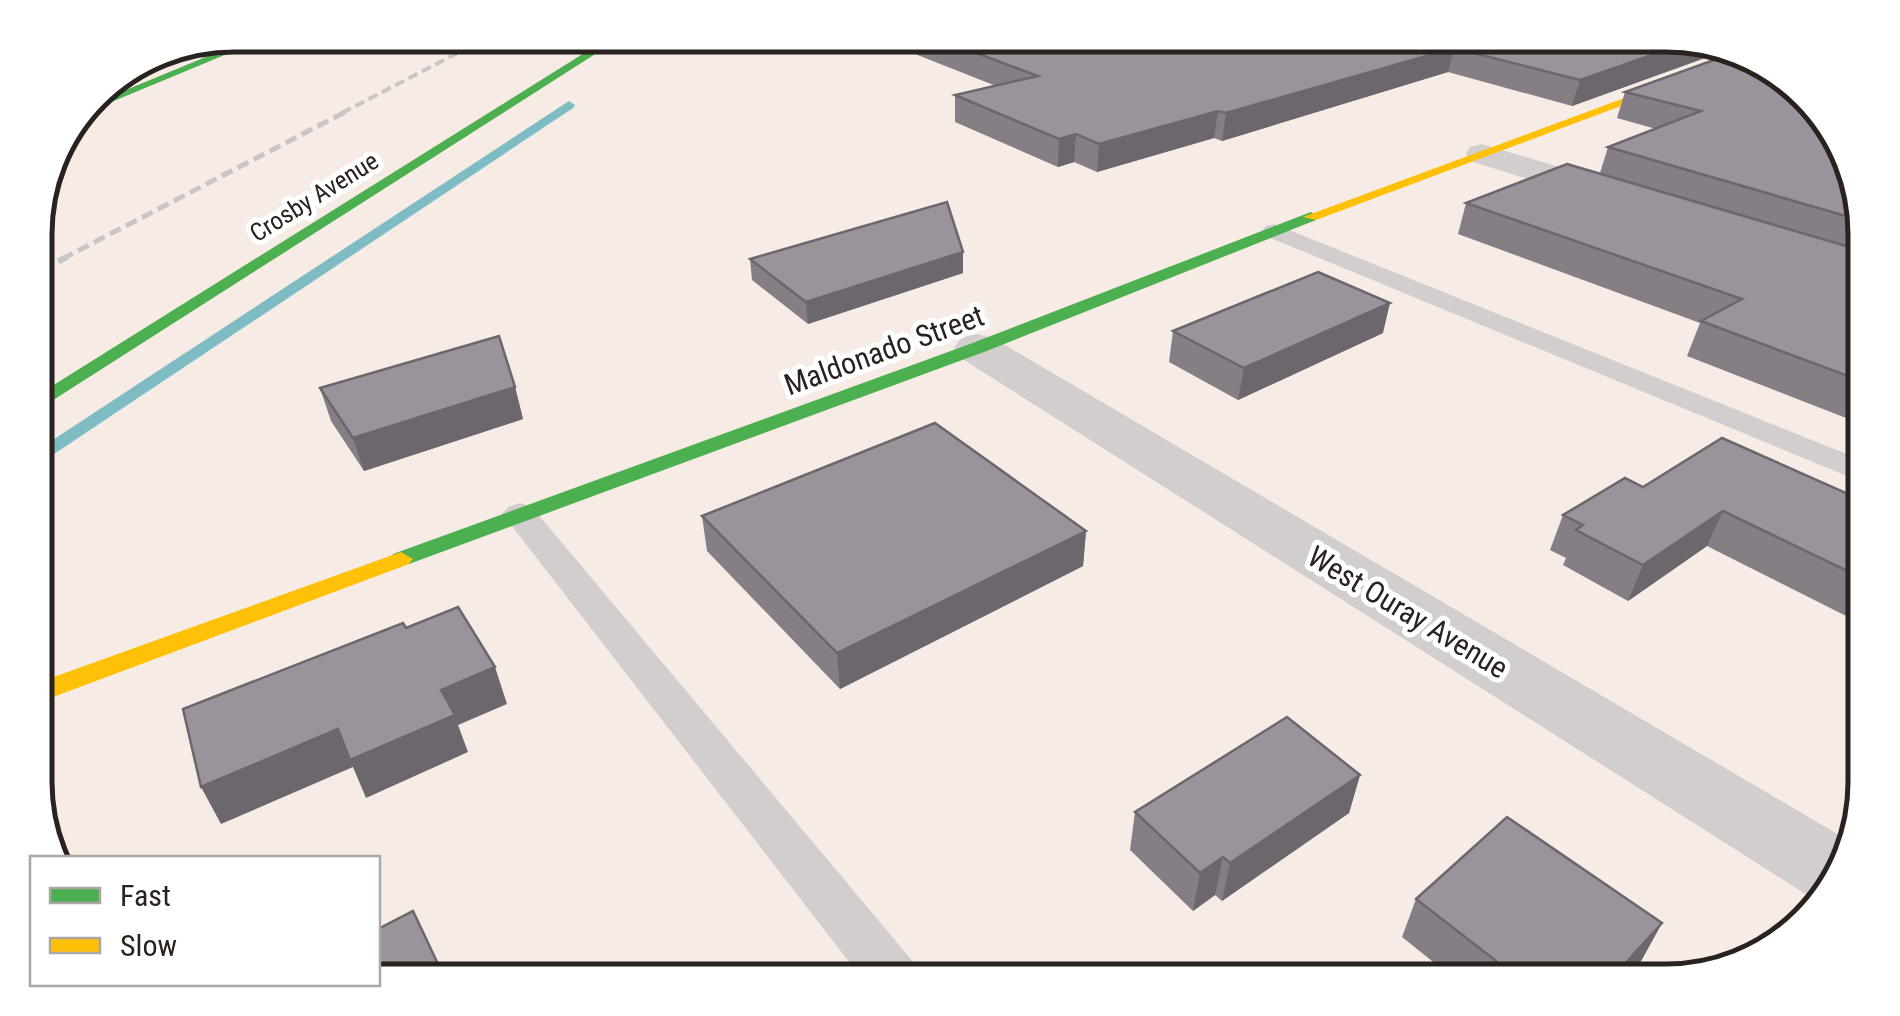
<svg xmlns="http://www.w3.org/2000/svg" width="1900" height="1016" viewBox="0 0 1900 1016" font-family="'Roboto Condensed',sans-serif">
<rect width="100%" height="100%" fill="#f7ebe5"/>
<g fill="none" stroke-linecap="round" stroke-linejoin="round">
<path fill="#7ebbc2" fill-rule="evenodd" d="M569,101l6,4 -2,3 -537,358v-15z"/>
<path fill="#d1cecd" fill-rule="evenodd" d="M1274,224l590,237v22l-598,-247 -4,-5 4,-5z
M520,503l12,4 383,457 8,17h-59l-356,-460 -6,-7 6,-7z"/>
<path fill="#d1cecd" fill-rule="evenodd" d="M1482,144l144,43 5,8 -5,8 -13,3 -143,-45 -4,-7 4,-7z
M977,334l16,4 858,504 -7,28 -26,30 -6,-2 -851,-540 -7,-10 7,-10z"/>
<path fill="#4caf50" fill-rule="evenodd" d="M259,35h14l-193,80 7,-9z
M613,35h12l-589,376v-15z
M1311,212l8,5 -3,3 -332,132 -575,212h-16l-4,-5 4,-5 577,-210z"/>
<path fill="#ffc107" fill-rule="evenodd" d="M1692,73l4,5 -380,142 -13,-3z
M401,552l12,7 -4,5 -372,139v-20z"/>
<path stroke="#cac6c5" stroke-width="4" stroke-dasharray="10 5" stroke-linecap="butt" d="M342,113l150,-78"/>
<path stroke="#cac6c5" stroke-width="5" stroke-dasharray="12 6" stroke-linecap="butt" d="M62,259l285,-148"/>
<path stroke="#cac6c5" stroke-width="6" stroke-dasharray="16 9" stroke-linecap="butt" d="M36,273l31,-16"/>
</g>
<path fill="#857e85" d="M867,35h798l62,15 -155,56 -124,-34 -226,69 -8,-3 -117,34 -23,-10 -16,5 -103,-45v-27l41,-9z
M1736,52l127,157 1,216 -177,-69 13,-33 -242,-89 8,-31 134,-30 8,-26 48,-18 -39,-11 8,-26z
M750,259l213,14 -155,51 -56,-44z
M1173,331l210,2 -145,67 -69,-38z
M515,387l8,32 -159,52 -33,-50 -11,-33z
M1643,487l221,14v113l-8,7 -149,-75 -79,55 -65,-36 3,-7 -16,-8 13,-35z
M702,516l384,15 -3,35 -243,123 -133,-138z
M1360,775l-11,38 -127,88 -7,-6 -22,16 -63,-61 5,-38z
M1416,899l246,24 -21,38 -18,20h-166l-55,-44z"/>
<path fill="#6c676c" d="M1692,41l35,9 -155,56 8,-26z
M1454,48l-6,24 -226,69 4,-28z
M1218,111l-4,27 -117,34 2,-28z
M1076,134l-2,28 -16,5 1,-28z
M963,252v21l-155,51 -2,-22z
M1390,303l-7,30 -145,67 6,-32z
M515,387l8,32 -159,52 -11,-33z
M1723,511l-16,35 -79,55 15,-36z
M1086,531l-3,35 -243,123 -3,-36z
M1864,606v8l-8,7z
M495,667l12,37 -49,21 10,27 -102,46 -13,-31 -132,57 -20,-37 137,-58 103,-39z
M1360,775l-11,38 -127,88 8,-38z
M1223,857l-8,38 -22,16 7,-38z
M1662,923l-21,38 -18,20h-14z"/>
<path fill="#9b939b" stroke="#6c676c" stroke-width="2.5" d="M928,35h737l27,6 -112,39 -126,-32 -228,65 -8,-2 -119,33 -23,-10 -17,5 -104,-44 83,-19z
M1736,52l18,4 77,67 32,86v12l-255,-74 93,-36 -76,-19z
M1567,164l296,87 1,131 -163,-61 41,-22 -276,-96z
M947,202l16,50 -157,50 -56,-43z
M1318,272l72,31 -146,65 -71,-37z
M499,336l16,51 -162,51 -33,-50z
M935,423l151,108 -249,122 -135,-137z
M1722,438l142,63v78l-141,-68 -80,54 -67,-35 7,-5 -20,-10 62,-37 18,9z
M458,607l37,60 -54,23 14,25 -105,45 -12,-31 -137,58 -18,-78 220,-86 3,5z
M1287,717l73,58 -130,88 -7,-6 -23,16 -65,-61z
M1507,817l155,106 -53,58h-87l-106,-82z
M413,911l33,70h-68v-52z"/>
<g text-anchor="middle" dominant-baseline="central" stroke-width="10" stroke-linejoin="round" paint-order="stroke">
<g font-size="25" fill="#2a221f" stroke="#fff">
<text transform="translate(314 197) rotate(-32)">Crosby Avenue</text>
</g>
<g font-size="30" fill="#2a221f" stroke="#fff">
<text transform="translate(884 350) rotate(-20)">Maldonado Street</text>
<text transform="translate(1408 612) rotate(31)">West Ouray Avenue</text>
</g>
</g>
<path d="M0 0H1900V1016H0ZM234 52H1666A182 182 0 0 1 1848 234V782A182 182 0 0 1 1666 964H234A182 182 0 0 1 52 782V234A182 182 0 0 1 234 52Z" fill="#fff" fill-rule="evenodd"/>
<path fill="none" stroke="#2a221f" stroke-width="5" d="M234 52H1666A182 182 0 0 1 1848 234V782A182 182 0 0 1 1666 964H234A182 182 0 0 1 52 782V234A182 182 0 0 1 234 52Z"/>
<rect x="30" y="856" width="350" height="130" fill="#ffffff" stroke="#aaa7a5" stroke-width="2.5"/>
<rect x="50" y="888" width="50" height="15" fill="#4caf50" stroke="#aaa7a5" stroke-width="2.5"/>
<text x="120" y="906" font-size="30" fill="#2a221f">Fast</text>
<rect x="50" y="938" width="50" height="15" fill="#ffc107" stroke="#aaa7a5" stroke-width="2.5"/>
<text x="120" y="956" font-size="30" fill="#2a221f">Slow</text>
</svg>
